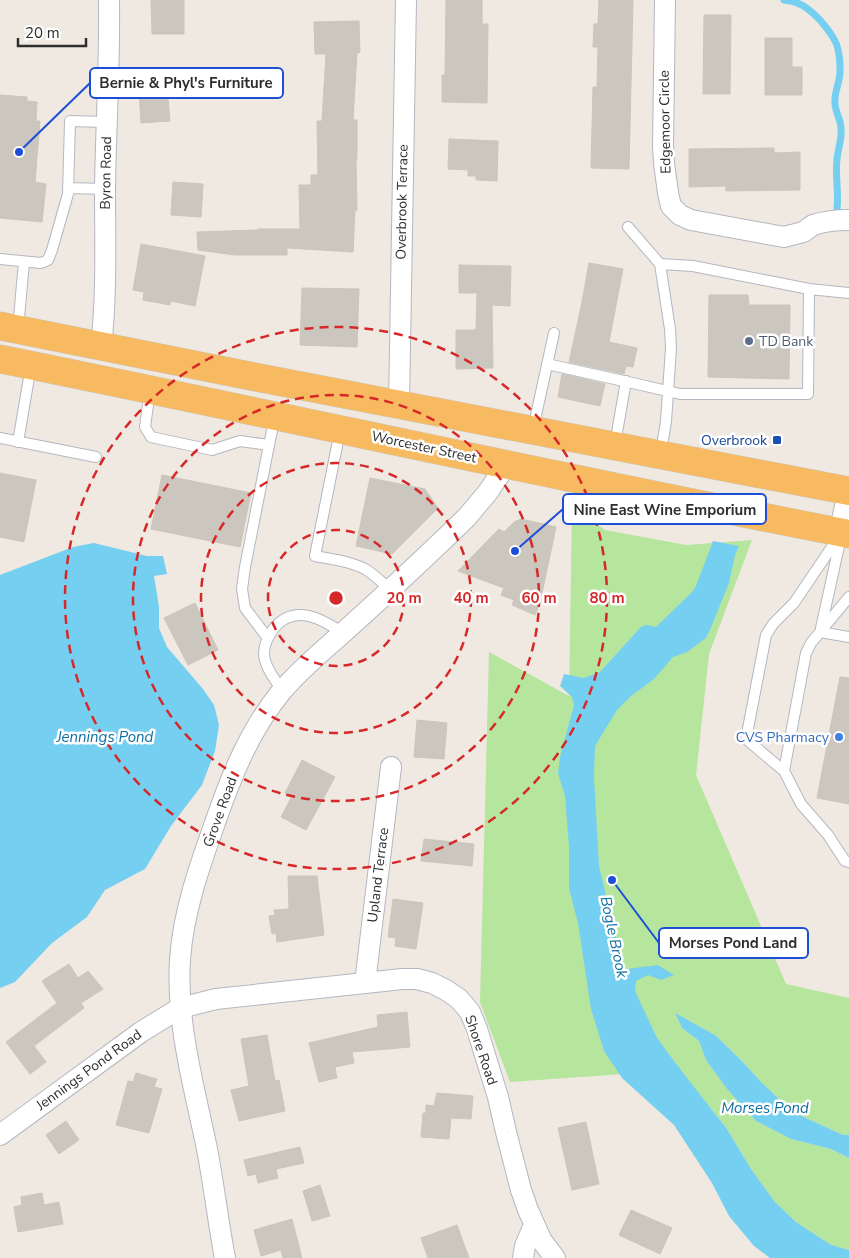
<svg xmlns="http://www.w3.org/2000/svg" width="849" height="1258" viewBox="0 0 849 1258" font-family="'Nunito Sans',sans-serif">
<rect width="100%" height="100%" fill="#efe9e1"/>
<path fill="#b6e59e" d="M572,507l33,23 81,15 66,-5 -43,114 -13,121 90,209 63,14v137h-6l-50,-23 -31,-29 -22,-24 -25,-24 -39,-21 6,14 17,13 7,19 21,29 29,32 35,18 40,10 18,9v92l-17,-4 -36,-24 -21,-20 -24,-33 -24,-40 -47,-59 -170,12 -30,-80 9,-350 80,44z"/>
<path fill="#75cff0" d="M713,541l26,5 -4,9 -6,28 -19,47 -4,8 -19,14 -14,5 -19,22 -23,17 -14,14 -22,36 -1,31 5,89 17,71 2,26 9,6 31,-4 16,10 -13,5 -13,-5 -12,6 -1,10 22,47 23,31 47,60 24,40 24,33 21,20 35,23 18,5v8h-79l-16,-12 -25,-30 -17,-33 -38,-58 -52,-47 -18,-27 -13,-42 -13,-86 -9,-35v-41l-4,-51 -7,-23 2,-16 14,-52 -2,-8 -12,-11 4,-12 20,4 16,-6 40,-44 5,-3 11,2 36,-35 4,-6z
M94,543l53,13h16l4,18 -13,2 5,31v21l8,19 36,42 11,16 5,20 -4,26 -13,34 -31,41 -26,43 -40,21 -18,27 -35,26 -37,39 -15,6v-413l73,-28z
M675,1013l40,22 25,24 22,24 31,29 50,23h6v23l-18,-9 -40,-10 -35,-18 -29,-32 -21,-29 -7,-19 -17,-13z"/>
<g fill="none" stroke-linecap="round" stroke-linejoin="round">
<path stroke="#75cff0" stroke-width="7" d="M784,0c17,2 24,8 36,20 5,6 10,12 14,19 5,8 6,20 6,30 1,11 -6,22 -5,34 0,9 6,16 6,26 1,10 -3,20 -4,30 -2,17 2,33 0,50"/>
</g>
<path fill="#cbc7bf" stroke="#cbc5ba" d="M151,0h33v34h-32z
M446,0h36v24h6l-1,79 -45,-1v-27h3z
M599,0h34l-4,169 -38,-1 2,-81h4l1,-40h-5l1,-23h4z
M704,15h27l-1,79h-27z
M359,21l1,31 -3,1 -4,67h4v39h-1l1,51h-2l-2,42 -66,-4v7h-52l-37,-5 -1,-18 61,-2v-1h42l-1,-44h12v-10h7l-1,-54h5l4,-67h-11l-1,-32z
M765,38h27v29h10v28h-37z
M167,88l3,33 -29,2 -2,-33z
M0,95l27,2v4l10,1 -1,19h4l-5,61 11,2 -4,38 -42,-4z
M449,139l49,2 -1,40 -21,-1v-4h-8v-6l-20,-1z
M774,148v5l26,-1v38l-74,1v-5l-37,1v-38z
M173,182l30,2 -2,33 -30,-2z
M141,244l64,12 -10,50 -24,-5 -1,4 -27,-5 1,-8 -11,-2z
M589,263l34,6 -14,73 28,6 -4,19 -7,-1 -2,8 -55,-12 13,-60z
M459,265l52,1 -1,40 -18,-1 1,63 -37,1v-39h20l1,-37h-18z
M302,288l57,1 -2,58 -57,-2z
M709,295h39l1,10h41l-1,74 -81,-2z
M562,374l43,10 -5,22 -42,-9z
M0,473l36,7 -12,62 -24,-5z
M162,475l89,18 -11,54 -89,-18z
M370,478l55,11 13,19 -46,46 -36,-8z
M521,519l35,8 -16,76 -5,12 -23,-10 2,-5 -13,-5 3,-7 -46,-17 41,-42 5,3 10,-10z
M195,603l23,47 -30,15 -24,-47z
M840,677l9,1v126l-32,-6z
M417,720l30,3 -3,36 -30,-2z
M302,760l33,17 -29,53 -25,-13 11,-21 -7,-3z
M424,839l50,5 -2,22 -51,-5z
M288,876h29l7,59 -47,7 -1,-9 -4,1 -3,-18 6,-1 -1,-5 15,-1z
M393,899l30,4 -7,46 -21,-3 1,-8 -8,-1z
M69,964l9,14 10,-7 15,18 -22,14 3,5 -50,38 12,16 -16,12 -24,-32 51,-39 -15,-22z
M407,1012l3,35 -58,5 2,11 -19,4 2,11 -18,4 -10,-39 69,-16 -1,-12z
M267,1035l8,46 4,-1 6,31 -46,10 -8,-31 18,-4 -8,-47z
M136,1073l21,6 -3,8 8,2 -13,44 -33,-8 12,-44 5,1z
M437,1093l36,3 -2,23 -20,-1 -2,21 -28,-2 2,-24h3v-8l8,1z
M66,1121l13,19 -20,14 -13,-19z
M586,1122l13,62 -27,6 -14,-62z
M300,1147l4,16 -28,6 2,9 -20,5 -2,-9 -8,2 -4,-16z
M320,1185l10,31 -18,5 -9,-30z
M42,1193l2,12 15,-3 4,22 -45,8 -4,-25 8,-2 -1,-8z
M631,1210l41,18 -12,26 -41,-19z
M292,1219l10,39h-19l-2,-8 -20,6 -7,-26z
M457,1225l12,33h-41l-7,-20z"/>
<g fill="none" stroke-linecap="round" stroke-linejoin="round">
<defs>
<path id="service" d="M69,188l36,1
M628,227l32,37 10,65 1,19 -5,73 -5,32
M0,259l41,4 7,-3 4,-10 16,-56 2,-73 36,1
M660,264l33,2 116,23 40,4
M18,329l6,-67
M547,364l90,20 43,10h128l1,-105
M150,390l-5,37 6,10 61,13 28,-9 29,4 -24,122 -3,22 3,19 22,29
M533,429l21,-96
M340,431l-25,125c16,3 35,5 50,13 9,5 17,14 25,20
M0,438l96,19
M18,442l13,-76
M615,444l11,-63
M269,445l6,-29
M840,535l-46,68 -21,21 -7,11 -20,104 38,32 17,33 27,31 17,26 4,1
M821,628l20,-91
M820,632l29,5
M282,690c-7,-10 -18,-24 -18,-37 0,-10 5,-18 10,-25 21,-25 48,-9 69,5
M784,771l22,-118 5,-10 38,-46"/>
<path id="minor" d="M665,0l-2,146 1,17 4,30 3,13 9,9 11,5 93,17c6,-2 13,-3 19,-5 4,-2 7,-5 10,-7 12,-4 24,-5 36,-5
M101,347c6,-53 4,-107 4,-160 1,-63 5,-125 4,-187
M399,405l7,-405
M365,983l26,-216
M0,1135l141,-103 39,-24 36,-9 149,-16 37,-4h15l15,4 14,7 13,9 11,13 7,17 21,68 8,35 15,58 7,20 14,31 13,17
M225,1258c-7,-36 -11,-73 -18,-109 -13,-63 -31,-125 -27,-189 3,-48 20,-95 36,-140 16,-46 34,-90 65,-128 19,-23 43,-42 65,-62 41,-37 81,-74 121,-113l21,-25 18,-27
M523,1258l2,-12 9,-21"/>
<path id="tertiary" d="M842,532l7,-33"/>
<path id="trunk" d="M0,326l250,50 599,115
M0,359c283,57 565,120 849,175"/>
</defs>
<use href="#service" stroke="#b4b7c1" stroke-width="12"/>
<use href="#minor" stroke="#b4b7c1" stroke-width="22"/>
<use href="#tertiary" stroke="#b4b7c1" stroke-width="27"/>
<use href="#trunk" stroke="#c9c9c9" stroke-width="29"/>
<use href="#service" stroke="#fff" stroke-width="10"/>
<use href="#minor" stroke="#fff" stroke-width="20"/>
<use href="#tertiary" stroke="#fff" stroke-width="25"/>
<use href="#trunk" stroke="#f8ba60" stroke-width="28"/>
</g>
<g fill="none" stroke="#d62828" stroke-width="2.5" stroke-dasharray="9 6">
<circle cx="336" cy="598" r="68"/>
<circle cx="336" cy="598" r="135"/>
<circle cx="336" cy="598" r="203"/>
<circle cx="336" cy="598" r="271"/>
</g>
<circle fill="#5c6f8a" stroke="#fff" stroke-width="2" cx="749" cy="341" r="5"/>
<rect fill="#1a4fb4" stroke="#fff" stroke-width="2" x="772" y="435" width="10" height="10" rx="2.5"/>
<circle fill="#3f7fe0" stroke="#fff" stroke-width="2" cx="839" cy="737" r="5"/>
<g text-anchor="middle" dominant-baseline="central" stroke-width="5" stroke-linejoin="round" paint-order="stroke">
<g font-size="14" fill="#2e2e2e" stroke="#fff">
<text transform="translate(665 122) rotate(-91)">Edgemoor Circle</text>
<text transform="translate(106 173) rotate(-89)">Byron Road</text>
<text transform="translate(402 202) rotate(-89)">Overbrook Terrace</text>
<text transform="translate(424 447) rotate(12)">Worcester Street</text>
<text transform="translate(220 812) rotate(-70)">Grove Road</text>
<text transform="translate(378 875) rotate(-83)">Upland Terrace</text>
<text transform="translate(481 1050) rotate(71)">Shore Road</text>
<text transform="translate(89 1070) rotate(-36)">Jennings Pond Road</text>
</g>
<g font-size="14" fill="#4e5e75" stroke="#fff" text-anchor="start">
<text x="759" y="341">TD Bank</text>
</g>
<g font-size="14" fill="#164399" stroke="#fff" text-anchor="end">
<text x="767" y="440">Overbrook</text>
</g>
<g font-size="14" fill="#366cbe" stroke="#fff" text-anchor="end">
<text x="829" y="737">CVS Pharmacy</text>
</g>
<g font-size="15" font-style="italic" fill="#0d6fa3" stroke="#fff">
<text x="105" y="737">Jennings Pond</text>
<text transform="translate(614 937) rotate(78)">Bogle Brook</text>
<text x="765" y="1108">Morses Pond</text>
</g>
</g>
<circle cx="336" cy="598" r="8" fill="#d62828" stroke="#fff" stroke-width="2.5"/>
<g font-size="15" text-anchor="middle" font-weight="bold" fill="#d62828" stroke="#fff" stroke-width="5" stroke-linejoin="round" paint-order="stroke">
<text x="404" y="603">20 m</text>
<text x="471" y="603">40 m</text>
<text x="539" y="603">60 m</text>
<text x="607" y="603">80 m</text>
</g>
<path fill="none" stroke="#1d4ed8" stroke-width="2" d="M19 152L90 83M515 551L563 509M612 880L659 943"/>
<g fill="#1d4ed8" stroke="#fff" stroke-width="2">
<circle cx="19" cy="152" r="5"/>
<circle cx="515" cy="551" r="5"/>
<circle cx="612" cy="880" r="5"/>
</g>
<g fill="#fff" stroke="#1d4ed8" stroke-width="2">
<rect x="90" y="68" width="193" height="30" rx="5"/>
<rect x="563" y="494" width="203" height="30" rx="5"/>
<rect x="659" y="928" width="149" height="30" rx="5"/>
</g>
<g font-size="15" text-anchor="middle" font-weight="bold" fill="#2e2e2e">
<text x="186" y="88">Bernie &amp; Phyl's Furniture</text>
<text x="665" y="515">Nine East Wine Emporium</text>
<text x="733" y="948">Morses Pond Land</text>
</g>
<path d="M18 38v8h68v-8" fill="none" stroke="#2e2e2e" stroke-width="2.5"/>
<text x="25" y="38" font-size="15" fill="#2e2e2e" stroke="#ffffff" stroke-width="4" paint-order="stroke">20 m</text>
</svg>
